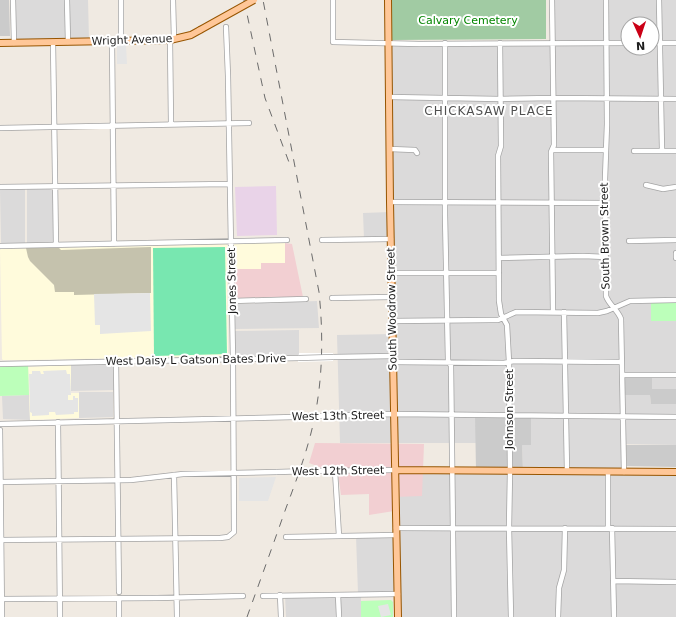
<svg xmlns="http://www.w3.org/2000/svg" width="676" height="617" viewBox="0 0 676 617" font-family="'DejaVu Sans',sans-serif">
<rect width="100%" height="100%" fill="#f0eae2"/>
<path fill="#dbdada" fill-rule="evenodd" d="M16,0h72l1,39 -73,2z
M552,0h124v389h-24v-14l-2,20 1,9h25v41l-53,-1 1,28h52v145h-278v-23l-37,1v22h-75l-1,-22 73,-2 -2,-57 40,-1v-65l127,1 -1,-26h9l-56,-2h-135l-3,-108 55,-1 -1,-94 -27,-1 -1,-26 27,-1 -2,-169h165zM628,24h24v24h-24z
M50,188l3,3v51l-26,1v-54z
M2,189h23v54h-24l-1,-53z
M317,301l2,27 -84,1v-25z
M299,330v25l-61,1 -3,-3v-22z
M111,364l2,3 1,23 -43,1v-26z
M79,392h34v25l-34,1z
M29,395l1,25 -27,-1 -1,-23z"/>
<path fill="#f2cfd2" d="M285,243l7,1 11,53 -68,1 -1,-29h27v-6h24z
M315,443l109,1 -2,52 -28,1v14l-25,4v-21l-28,1 -3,-21 -29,-11z"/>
<path fill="#e9d3e8" d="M276,186l1,49 -40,1 -2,-49z"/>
<path fill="#fffbdc" d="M235,243h50v20h-24v6h-27l-1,-23z
M226,244l2,2v6h-1l1,104 -199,4 -1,3 -1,-3h-24l-1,-1 -2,-109 1,-1 152,-3z
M71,365v28h8v25l-49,2 -2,-53z"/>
<path fill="#cbcbcb" d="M0,0h9l1,36h-10z
M622,375h30v14h24v15h-25l-1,-9h-28z
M475,415l56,1v29h-9l1,26 -47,-1z
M626,445h50v22l-49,-1z"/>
<path fill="#c5c2ad" d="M151,247v46l-77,2v-3h-19l-1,-7 -24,-24 -2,-4 -2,-9h33l2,2z"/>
<path fill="#a1cba3" d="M391,0h155v39l-156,1z"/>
<path fill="#bcffba" d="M651,302l25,1v18h-25z
M28,363l1,32 -29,1v-32z
M391,600l2,2v15h-32v-16z"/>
<path fill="#78e7b0" d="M225,247l2,107 -73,2 -1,-108z"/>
<path fill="#e5e5e5" d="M117,45h9l1,19h-10z
M150,293l1,38 -51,3v-9h-5l-1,-31z
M66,370l1,4h3l1,21h-3v5h5v-4h2v2h3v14h-4v2l-18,1 -1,-3h-6v3l-17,1v-3l-2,-1 -1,-38h3v-3h8l1,3h3l-1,-3z
M276,477l-8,24h-29v-23z
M388,604l3,11 -10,2 -3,-11z"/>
<path fill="#fff" d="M299,353h34v8l-35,1z"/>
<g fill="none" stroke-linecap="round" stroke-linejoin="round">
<defs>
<path id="minor" d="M13,0l1,43
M67,0l1,42
M121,0v42
M173,0l1,39
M333,0v42l86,2 209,-1
M552,0l2,145 -3,7 2,160
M606,0l1,124 -2,55 1,117c3,9 12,14 15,23l3,153
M659,0l3,150
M170,40l1,84
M53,42l3,203
M112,42l2,202
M445,43v172l3,145 3,6 3,251
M500,43l1,103 -3,10 1,145 2,13 6,11 2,37 1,109 -1,57 2,89
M652,43h24
M389,97l111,2 53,-1 123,1
M0,128l249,-5
M390,149l25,1 2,3
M552,150h54
M634,151h42
M646,185l17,4 13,-2
M0,187l230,-3
M390,202l215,1
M322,240l69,-1
M629,241l47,-1
M0,246l287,-6
M676,253v5
M499,258l84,-2 23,1
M392,273h107
M332,298l60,-1
M232,301l74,-2
M564,312l3,159
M392,321l99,-1h7l18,-8 82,1 9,-2 23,-10 46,-1
M333,357l60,-1
M116,361l3,231
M393,362l111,1 10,-2 107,1
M0,364l299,-6
M622,375h54
M322,416l72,-2 282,3
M58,422l2,195
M0,424l295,-7
M0,430l2,187
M310,471l86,-1
M335,471l4,65
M608,472v56
M174,475l3,142
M0,482l131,-2 52,-6 94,-2
M396,528l280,1
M612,528l2,89
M286,537l110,-2
M0,540l220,-2 8,-1 6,-5 -1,-173 -5,-283 -2,-49
M613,581l63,1
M280,595l1,22
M338,595l1,22
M263,596l135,-2
M119,598v19
M0,599l157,-1 86,-2
M558,617l1,-29 5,-18 1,-42"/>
<path id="major" d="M388,0l2,202 8,415
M0,43l170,-3 21,-5 9,-5
M396,470l280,2"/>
</defs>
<use href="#minor" stroke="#a4a4a4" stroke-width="6"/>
<use href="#major" stroke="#975500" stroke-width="8"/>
<use href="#minor" stroke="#fff" stroke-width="4.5"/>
<use href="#major" stroke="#ffc798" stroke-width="6"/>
<path stroke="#6b6b6b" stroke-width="1" stroke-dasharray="8 8" stroke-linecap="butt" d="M244,0l21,98 25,67
M247,617c13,-36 26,-72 39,-109 12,-32 24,-64 30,-98 7,-39 7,-79 3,-118l-56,-292"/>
<defs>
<path id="minor-bridge" d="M299,358l34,-1
M295,417l27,-1
M277,472l33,-1"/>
<path id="major-bridge" d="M200,30l54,-30"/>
</defs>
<use href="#minor-bridge" stroke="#a4a4a4" stroke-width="6" stroke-linecap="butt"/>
<use href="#major-bridge" stroke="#975500" stroke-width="8" stroke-linecap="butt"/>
<use href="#minor-bridge" stroke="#fff" stroke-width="4.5"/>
<use href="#major-bridge" stroke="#ffc798" stroke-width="6"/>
</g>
<g text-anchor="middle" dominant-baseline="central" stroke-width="4" stroke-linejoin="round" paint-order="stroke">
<g font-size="11" fill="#048601" stroke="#fff">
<text x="468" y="20">Calvary Cemetery</text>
</g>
<g font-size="11" fill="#1d1d1d" stroke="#fff">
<text transform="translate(132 40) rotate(-2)">Wright Avenue</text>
<text transform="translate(605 236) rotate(-91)">South Brown Street</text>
<text transform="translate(232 281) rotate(-91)">Jones Street</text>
<text transform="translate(392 309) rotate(-91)">South Woodrow Street</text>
<text transform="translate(196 360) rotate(-1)">West Daisy L Gatson Bates Drive</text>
<text transform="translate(509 409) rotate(-90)">Johnson Street</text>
<text transform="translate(338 416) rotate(-1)">West 13th Street</text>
<text transform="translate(338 471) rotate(-1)">West 12th Street</text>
</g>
<g font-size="12" letter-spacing="1" fill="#505050" stroke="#fff">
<text x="489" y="111">CHICKASAW PLACE</text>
</g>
</g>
<g transform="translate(640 36) rotate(177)"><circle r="19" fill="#ffffff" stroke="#a5a5a5"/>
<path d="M0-3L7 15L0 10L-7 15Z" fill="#cb0016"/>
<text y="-6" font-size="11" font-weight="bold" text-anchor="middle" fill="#1d1d1d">N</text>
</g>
</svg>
